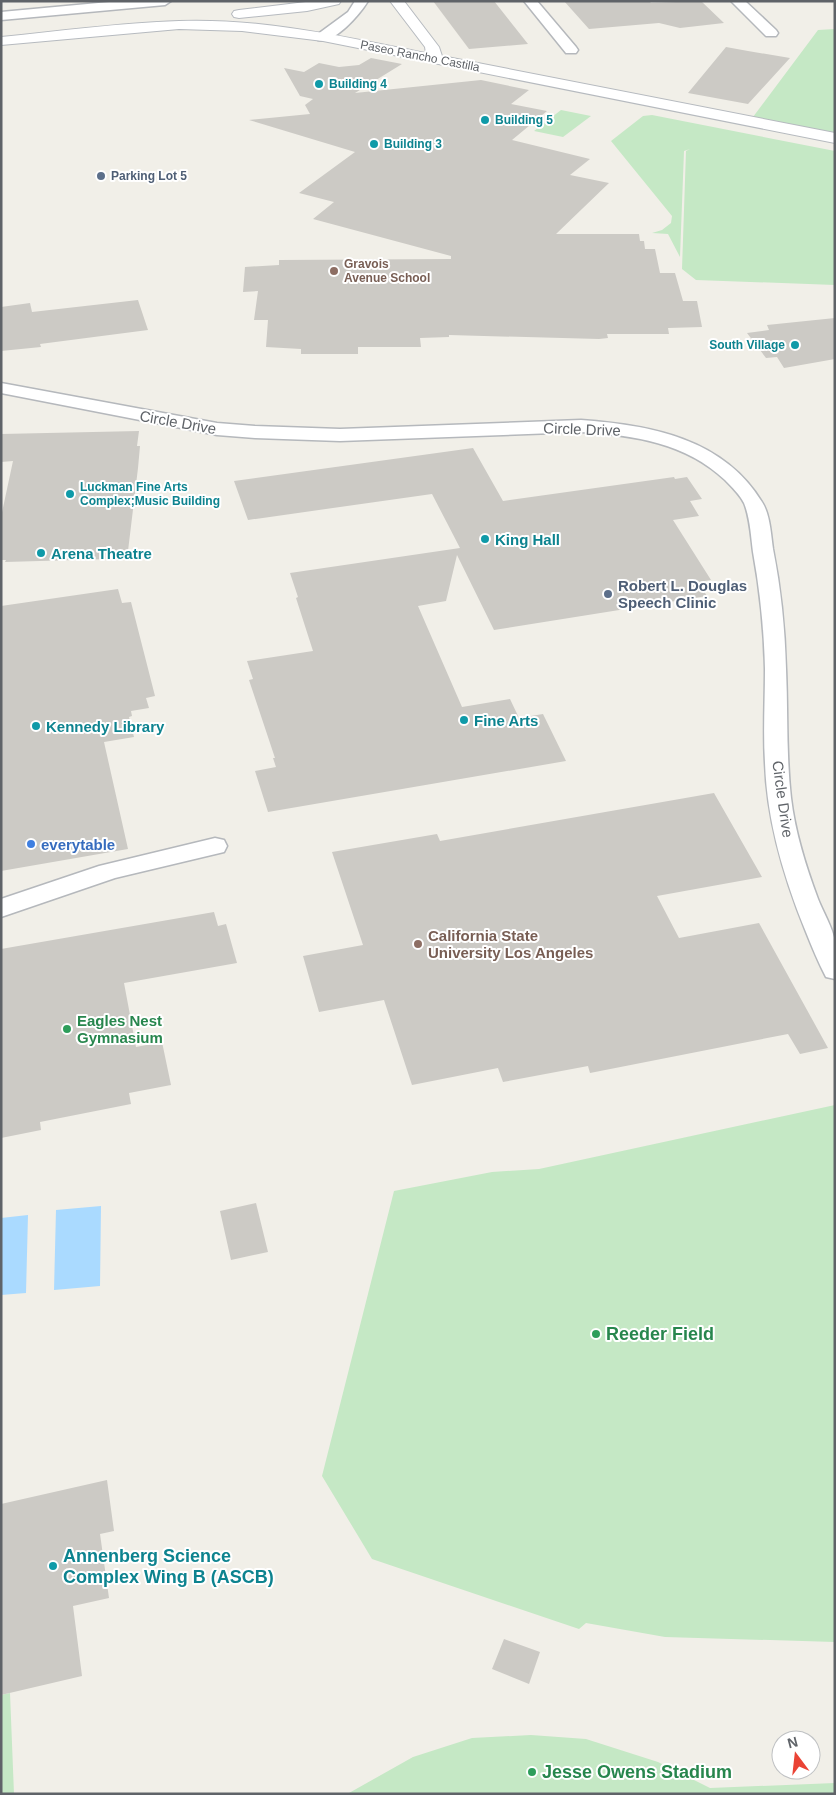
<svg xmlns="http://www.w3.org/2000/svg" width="836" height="1795" viewBox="0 0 836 1795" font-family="Helvetica,sans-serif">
<rect width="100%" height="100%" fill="#f1efe8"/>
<path fill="#c5e8c5" d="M835,29v104l-82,-16 65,-87z
M561,110l30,6 -28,21 -29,-6z
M652,115l183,36v134l-139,-5 -14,-11 4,-118 4,-2 -6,2 -4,106 -12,-23 -16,-1 10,-3 9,-7 1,-7 -61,-75 32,-25z
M835,1105v537l-170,-5 -79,-14 -7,6 -207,-70 -50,-83 72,-285 98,-19 47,-3z
M10,1693l4,101h-13v-99z
M531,1735l55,4 72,23 52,26 125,-5v11h-629l143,-1 64,-36 59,-19z"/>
<path fill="#aadaff" d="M101,1206l-1,80 -46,4 2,-80z
M28,1215l-2,78 -25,2v-77z"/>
<path fill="#cccac5" d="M433,1h61l34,43 -59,5z
M564,1h85l2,2 50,-2 23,22 -44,5 -21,-5 -70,6z
M726,47l22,4 42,7 -42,46 -60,-11z
M371,58l31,6 -47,29 126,-13 48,10 -18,14 36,7 -35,29 78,19 -20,16 39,8 -53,51h83l1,7h4l1,8h10l5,24h15l8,28h14l5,26 -34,1 1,6h-62l1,4 -9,1 -150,-4v2l-29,1 1,9h-63v7h-57v-5l-35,-2 2,-27h-14l4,-29 -15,1 2,-25 34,-2v-5l172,-1v-3l-138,-37 21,-17 -35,-9 56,-41 -106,-32 61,-6 -5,-9 8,-6 -13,-3 -16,-28 20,4 15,-9 20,4 20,-2z
M138,300l10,30 -108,14 1,3 -40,4v-44l29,-4 2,9z
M835,318v41l-51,9 -7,-11 -11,1 -19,-25 22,-3 -2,-5z
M139,431l-2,15h3l-2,22 -10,83h-3l-1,6h-14v2l-105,3 1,-2h-5v-43l12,-56 -12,1v-28z
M473,448l30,53 171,-24 1,2 12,-2 15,22 -12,2 9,15 -26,4 38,60 -13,2 9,14 -213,34 -37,-75 -11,46 -28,5 44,101 48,-8 9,19 24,-4 23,47 -298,51 -13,-41 21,-4 -3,-9h2l-26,-78 4,-1 -6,-18 66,-10 -17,-53 2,-1 -8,-24 170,-25 -28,-54 -184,26 -14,-39z
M118,589l4,14 9,-1 24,94 -9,2 3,10 -18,3 1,5 -3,1 5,20 -30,5 24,107 -127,22v-265z
M714,793l48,84 -105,19 22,42 80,-15 69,125 -28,6 -12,-20 -198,39 -2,-7 -85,16 -5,-14 -86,17 -28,-85 -65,12 -16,-56 60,-11 -31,-93 105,-18 3,7z
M214,912l4,14 8,-2 11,39 -113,20 12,64 26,-5 9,43 -42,8 2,11 -91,18 1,8 -40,8v-189z
M256,1203l12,49 -37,8 -11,-49z
M107,1480l7,51 -14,3 9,64 -36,8 9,70 -81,19v-191z
M504,1639l36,13 -11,32 -37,-15z"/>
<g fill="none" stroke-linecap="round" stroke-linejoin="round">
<defs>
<path id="street" d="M120,1h51l-6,4 -164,15v-8z
M355,1h13c-8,13 -33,43 -50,39l-2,-3 2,-3 30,-22z
M524,1h13l39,46 2,3 -2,3h-10z
M731,1h14l31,29 2,3 -2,3h-10z
M1,383l216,40 38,3 85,3 241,-9c69,5 142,18 181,82 8,12 9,33 11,47 8,40 12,80 13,120 2,43 0,86 5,129 4,34 15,69 27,101 5,13 15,29 17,43 1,12 0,25 0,37l-9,-2c-8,-15 -14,-30 -20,-45 -22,-54 -39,-110 -41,-169 -2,-31 0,-63 0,-94 -1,-40 -5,-79 -12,-117 -2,-15 -3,-35 -9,-49 -4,-8 -12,-16 -19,-23 -39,-37 -92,-45 -144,-48l-241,9 -85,-3 -38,-3 -216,-42z
M215,838l9,2 3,6 -3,6 -109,26 -114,39v-18l98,-33z"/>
<path id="secondary" d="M314,1h27l-2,3 -32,7 -68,7 -5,-1 -2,-3 2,-3 5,-1z
M390,1h14l35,46 3,9 393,77v10l-512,-102 -81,-10 -63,-2 -178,16v-8c59,-6 119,-14 178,-16 83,-3 166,16 247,32l-1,-6z"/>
</defs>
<use href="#street" stroke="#b5b8bc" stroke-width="3"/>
<use href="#secondary" stroke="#b6babf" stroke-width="2"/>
<use href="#street" fill="#fff" fill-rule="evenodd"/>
<use href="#secondary" fill="#fff" fill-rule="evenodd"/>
</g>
<g fill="#0f9aa8" stroke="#fff" stroke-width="2">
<circle cx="319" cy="84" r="5"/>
<circle cx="485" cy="120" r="5"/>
<circle cx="374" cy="144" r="5"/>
<circle cx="795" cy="345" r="5"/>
<circle cx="70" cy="494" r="5"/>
<circle cx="485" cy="539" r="5"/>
<circle cx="41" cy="553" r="5"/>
<circle cx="464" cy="720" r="5"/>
<circle cx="36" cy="726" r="5"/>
<circle cx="53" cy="1566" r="5"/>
</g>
<g fill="#5c6f8a" stroke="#fff" stroke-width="2">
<circle cx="101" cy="176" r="5"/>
<circle cx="608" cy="594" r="5"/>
</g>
<g fill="#8d6e63" stroke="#fff" stroke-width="2">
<circle cx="334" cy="271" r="5"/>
<circle cx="418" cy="944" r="5"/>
</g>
<circle fill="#3f7fe0" stroke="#fff" stroke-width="2" cx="31" cy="844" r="5"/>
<g fill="#2e9e5b" stroke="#fff" stroke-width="2">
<circle cx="67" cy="1029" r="5"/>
<circle cx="596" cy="1334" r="5"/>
<circle cx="532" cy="1772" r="5"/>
</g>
<g text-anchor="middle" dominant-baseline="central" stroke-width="4" stroke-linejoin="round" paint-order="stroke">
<g font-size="12" fill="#5f6368" stroke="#fff">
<text transform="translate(420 56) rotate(11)">Paseo Rancho Castilla</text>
</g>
<g font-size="12" font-weight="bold" fill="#0d838f" stroke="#fff" text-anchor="start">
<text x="329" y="84">Building 4</text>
<text x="495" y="120">Building 5</text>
<text x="384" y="144">Building 3</text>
<text x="785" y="345" text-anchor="end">South Village</text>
<text x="80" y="487">Luckman Fine Arts<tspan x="80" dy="14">Complex;Music Building</tspan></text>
</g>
<g font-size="12" font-weight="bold" fill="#4e5e75" stroke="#fff" text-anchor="start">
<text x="111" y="176">Parking Lot 5</text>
</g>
<g font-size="12" font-weight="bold" fill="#785e54" stroke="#fff" text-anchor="start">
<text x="344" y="264">Gravois<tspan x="344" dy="14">Avenue School</tspan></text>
</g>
<g font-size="15" fill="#5f6368" stroke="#fff">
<text transform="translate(178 422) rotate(10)">Circle Drive</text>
<text transform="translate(582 429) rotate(2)">Circle Drive</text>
<text transform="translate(783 799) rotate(82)">Circle Drive</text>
</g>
<g font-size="15" font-weight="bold" fill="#0d838f" stroke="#fff" text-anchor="start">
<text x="495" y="539">King Hall</text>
<text x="51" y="553">Arena Theatre</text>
<text x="474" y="720">Fine Arts</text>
<text x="46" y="726">Kennedy Library</text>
</g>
<g font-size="15" font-weight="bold" fill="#4e5e75" stroke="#fff" text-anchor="start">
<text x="618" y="585">Robert L. Douglas<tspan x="618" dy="17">Speech Clinic</tspan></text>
</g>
<g font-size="15" font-weight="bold" fill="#366cbe" stroke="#fff" text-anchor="start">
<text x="41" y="844">everytable</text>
</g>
<g font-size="15" font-weight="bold" fill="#785e54" stroke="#fff" text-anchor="start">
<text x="428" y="935">California State<tspan x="428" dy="17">University Los Angeles</tspan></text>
</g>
<g font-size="15" font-weight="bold" fill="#27864d" stroke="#fff" text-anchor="start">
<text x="77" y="1020">Eagles Nest<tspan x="77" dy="17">Gymnasium</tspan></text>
</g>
<g font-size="18" font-weight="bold" fill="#27864d" stroke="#fff" text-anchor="start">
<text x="606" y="1334">Reeder Field</text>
<text x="542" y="1772">Jesse Owens Stadium</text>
</g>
<g font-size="18" font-weight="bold" fill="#0d838f" stroke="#fff" text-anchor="start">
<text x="63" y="1556">Annenberg Science<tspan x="63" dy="21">Complex Wing B (ASCB)</tspan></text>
</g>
</g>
<rect width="836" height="1795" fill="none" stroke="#5f6368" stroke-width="5"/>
<g transform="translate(796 1755) rotate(345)"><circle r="24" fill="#ffffff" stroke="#bfc1c3"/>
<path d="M0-4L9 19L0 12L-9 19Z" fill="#ea4335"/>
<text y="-8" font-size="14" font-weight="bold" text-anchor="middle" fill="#5f6368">N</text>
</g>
</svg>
